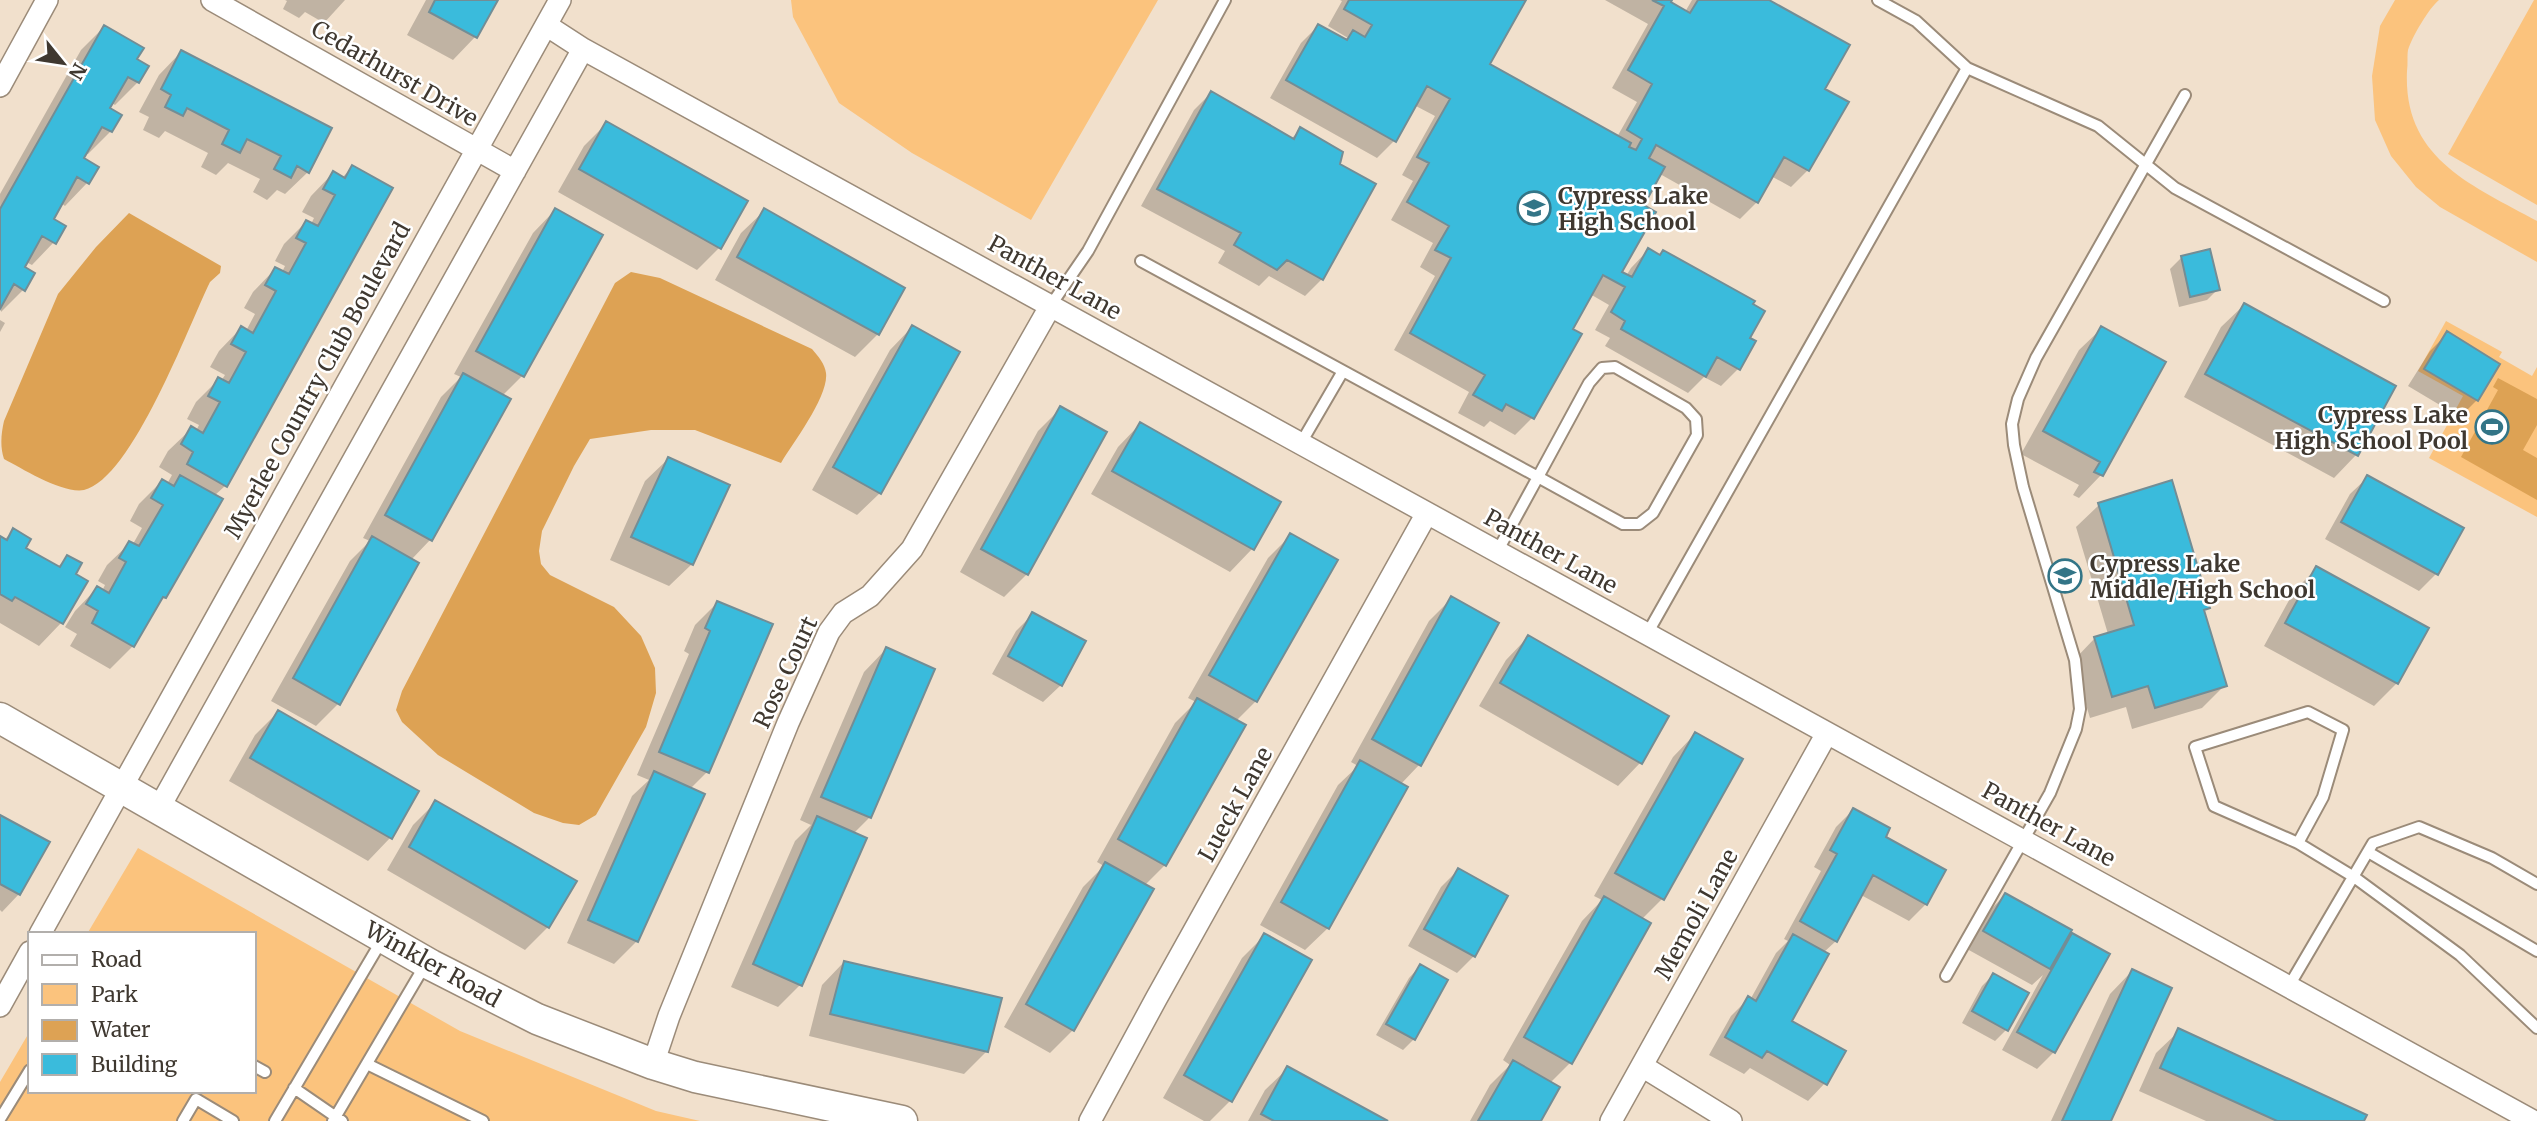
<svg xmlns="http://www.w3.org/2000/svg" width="2537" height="1121" viewBox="0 0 2537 1121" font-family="Merriweather,serif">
<rect width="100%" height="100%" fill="#f1e0cc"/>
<path fill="#fbc37d" d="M791,0h367l-127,220 -119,-67 -73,-50 -46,-86z
M2395,0h44c-10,8 -27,37 -31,50 -1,6 0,14 -1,21 -4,88 65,114 130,150v41l-97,-55 -24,-20 -25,-31 -16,-36 -3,-44 8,-50z
M2534,0h3v205l-89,-51z
M2446,321l56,31 -3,5 33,19 5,-9v150l-108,-59 34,-62 -45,-25z
M138,848l322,183 196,80 44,10h-700v-39l30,-51v60h224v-157h-167z"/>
<path fill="#dda254" d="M129,213l92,53 -1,7 -10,9c-21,43 -78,197 -126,208 -21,4 -61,-21 -80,-31 -4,-12 -3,-25 0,-38l54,-127 38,-47z
M631,272l29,6 152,71c6,7 13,15 14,24 3,23 -33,70 -45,90l-86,-33h-44l-61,9 -16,27 -32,65 -3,20 2,13 9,11 64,32 27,29 14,32 1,25 -10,34 -50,88 -17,10 -16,-2 -29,-10 -96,-58 -36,-33 -6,-12 6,-19 213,-408z
M2498,378l39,21v26l-14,25 14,8v42l-76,-43 37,-67 -5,-3z"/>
<path fill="#0003" d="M285,0h60l-21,23 -19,-11 -6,6 -16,-9 4,-8z
M426,0h70l-21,37 -22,23 -46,-25z
M1340,0h184l-37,65 130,72 20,-35 -25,-14 36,-64 -43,-24h65l-1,3 16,9 7,-12h74l56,89 -14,81 -17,17 -20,-11 -14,26 -17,17 -80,-45 -18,32 -22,66 6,4 5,-8 17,-18 11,6 4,-4 85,87 -10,30 -17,17 -17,-9 -16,16 -83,-47 5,-8 -15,-8 14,-25 -19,-11 -19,35 8,5 -47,84 -17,17 -25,-14 -6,6 -26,-14 11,-21 -75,-42 41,-74 -15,-9 13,-24 -42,-23 22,-39 -11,-6 33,-59 -21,-11 -20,36 -17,17 -107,-60 31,-55 17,-17 27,15 3,-3 -20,-12 14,-25z
M104,27l31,33 3,22 -23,23 -3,-2 -4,6 11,6 -8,16 -23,23 -2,-1 -4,6 5,24 -22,23 -4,-3 -9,17 2,22 -22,23 -6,-3 -4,6 1,22 -22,22 -1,-118 81,-144z
M181,52l127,120 -23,22 -8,-4 -10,10 -14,-8 7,-13 -32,-16 -12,12 -15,-8 7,-14 -43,-22 -6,7 -16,-8 6,-13 -10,-5 20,-37z
M1211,93l80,46 9,-9 22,149 -17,17 -36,-20 -10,10 -41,-23 7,-12 -84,-45 53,-96z
M607,123l112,125 -22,22 -139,-78 26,-46z
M352,167l-127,319 -11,10 -50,101 -7,8 -24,41 -23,23 -40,-23 7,-12 -12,-7 10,-16 22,-23 5,3 3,-6 -7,-4 9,-16 23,-22 3,1 9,-16 -12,-7 9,-17 23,-23 5,3 5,-9 -13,-8 9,-16 23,-22 5,2 3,-6 -12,-6 9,-17 23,-23 2,2 4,-6 -15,-8 9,-16 22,-23 5,3 9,-17 -11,-6 9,-16 22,-23 7,3 3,-6 -10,-5 9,-17 22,-22 5,2 3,-6 -12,-6 9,-16 22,-23 9,5z
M555,210l-33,166 -20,20 -72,144 -19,20 -73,144 -22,22 -45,-25 79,-140 20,-20 -7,-3 78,-141 20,-20 -7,-3 79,-141z
M764,211l114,123 -23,23 -140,-77 26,-47z
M2181,258l37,31 -11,11 -28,7 -9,-38z
M2244,305l150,81 -38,69 -22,23 -150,-81 37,-70z
M0,320l5,3 -5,9z
M912,327l-32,166 -23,22 -45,-25 78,-140z
M2102,328l62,35 -63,112 -22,23 -6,-3 6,-10 -58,-31 58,-104z
M2447,334l51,31 -21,35 -17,17 -52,-31 22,-35z
M1061,408l-34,166 -23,23 -44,-25 78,-141z
M1140,424l139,78 -27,47 -22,23 -139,-78 27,-47z
M668,459l24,105 -23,22 -59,-26 35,-79z
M2368,477l94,52 -26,45 -17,17 -94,-52 25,-45z
M2099,505l109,102 -5,5 22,73 -23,23 -70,21 -6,-22 -36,11 -17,-57 22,-23 13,-4 -32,-107z
M14,530l10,19 33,19 10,-11 6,18 12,7 -24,41 -22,23 -39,-23v-85l4,2z
M1291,535l-35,166 -20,20 -71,144 -21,21 -71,144 -23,23 -46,-26 79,-140 21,-21 -7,-4 78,-139 21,-21 -8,-4 80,-140z
M2317,568l109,61 -29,54 -23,23 -110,-60 30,-55z
M1451,599l-32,166 -19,20 -72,143 -23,22 -45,-25 78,-140 20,-19 -7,-4 78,-141z
M717,603l53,22 -63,147 -17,17 -53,152 -23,23 -47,-21 65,-147 17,-16 -12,-5 52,-121 -5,-3 11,-26z
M1033,614l28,71 -18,17 -51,-28 24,-43z
M1528,637l139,80 -27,46 -22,23 -139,-80 27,-46z
M886,649l-16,168 -17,17 -52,150 -23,23 -47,-20 64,-146 16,-16 -11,-5 64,-148z
M278,712l139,80 -27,46 -22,23 -139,-80 26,-46z
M1695,734l-33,165 -20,20 7,5 -79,139 -20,20 -11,38h-69l20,-36 20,-20 -7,-5 79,-139 20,-21 -8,-4 79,-139z
M436,802l112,125 -23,23 -138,-80 26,-45z
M1853,810l30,27 43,67 -17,17 -48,-26 -25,46 -13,12 -34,68 36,62 -17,18 -58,-33 -6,6 -35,-19 22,-39 17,-17 2,1 26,-47 12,-12 -4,-2 37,-68 -7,-4 22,-40z
M0,817l19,77 -17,18 -2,-2z
M1458,870l16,86 -17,17 -49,-27 33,-59z
M2005,895l58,49 10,-9 -19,117 -17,17 -35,-19 41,-75 -11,10 -65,-36 21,-37z
M1265,935l-35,166 -20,20h-6l-41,-23 79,-140z
M844,962l143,89 -23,23 -155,-38 13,-51z
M1420,966l-6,73 -11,11 -27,-15 33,-57z
M2132,971l-23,150h-58l59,-127z
M1993,975l33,19 -20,36 -11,11 -33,-18 20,-37z
M2179,1031l184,90h-157l-67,-30 17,-38z
M1288,1068l96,53h-136l17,-31z"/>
<path fill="#3abbdc" stroke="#738d95" stroke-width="2" d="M435,0h63l-21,38 -48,-26z
M1349,0h177l-36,64 141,79 -2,4 7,3 6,-11 -15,-9 25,-46 -24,-14 36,-64 -12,-6h20l-1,2 19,11 8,-13h71l81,45 -25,44 24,13 -40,69 -25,-14 -26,46 -102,-58 -7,13 16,9 -21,38 12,7 -34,60 10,5 16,-29 12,7 3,-5 92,51 -2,3 12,7 -15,27 6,3 -16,29 -23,-13 -11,20 -85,-48 4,-8 -14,-9 14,-25 -22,-12 -30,54 9,5 -48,85 -28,-15 -4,7 -29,-16 12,-20 -75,-42 41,-75 -16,-8 14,-24 -42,-24 22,-39 -12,-6 33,-58 -23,-13 -31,56 -110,-62 32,-56 29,16 6,-10 12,7 7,-12 -28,-16z
M104,25l40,23 -7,11 12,7 -10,17 -11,-6 -18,31 12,7 -10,17 -10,-5 -18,31 15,9 -10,17 -12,-7 -23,42 12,7 -10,18 -14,-8 -17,31 10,6 -10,18 -11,-7 -14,25v-100z
M181,50l151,78 -23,45 -12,-7 -6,12 -17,-9 7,-13 -34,-17 -7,14 -18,-9 7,-14 -42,-22 -4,8 -18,-9 6,-12 -10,-6z
M1211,91l83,48 6,-12 43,25 -3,12 36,20 -53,96 -36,-20 -10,10 -43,-25 7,-12 -84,-44z
M606,121l142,80 -27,48 -142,-80z
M352,165l41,23 -166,299 -40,-23 6,-12 -12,-8 10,-18 12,7 17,-31 -12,-6 10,-19 11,6 17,-31 -15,-8 10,-18 12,7 23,-42 -11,-6 10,-18 14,7 17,-31 -10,-5 10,-18 12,6 17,-31 -12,-6 10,-18 12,7z
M555,208l48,27 -79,142 -48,-26z
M764,208l141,80 -26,47 -142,-78z
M2210,249l10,41 -30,7 -9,-41z
M2244,303l152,83 -38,70 -153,-82z
M912,325l48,27 -79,142 -48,-27z
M2101,326l65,36 -63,114 -9,-4 6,-10 -57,-31z
M2447,331l53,33 -22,37 -54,-32z
M463,373l48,26 -79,142 -47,-26z
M1060,406l47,26 -79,143 -47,-26z
M1140,422l141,80 -27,48 -142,-79z
M668,457l62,28 -37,80 -62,-28z
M180,475l43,24 -57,99 -3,-1 -29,50 -42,-24 6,-12 -12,-7 11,-18 12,7 17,-31 -7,-4 10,-17 10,5 24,-41 -12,-7 11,-19 12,7z
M2367,475l97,53 -26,47 -97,-53z
M2172,480l38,128 -6,2 23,76 -72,22 -7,-22 -36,11 -18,-60 40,-12 -36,-122z
M13,528l18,11 -5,9 34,19 7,-12 15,8 -6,11 12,7 -25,43 -48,-27 -3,4 -12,-7v-58l7,4z
M1290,533l48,27 -81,142 -48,-27z
M372,536l47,27 -79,142 -47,-27z
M2316,566l113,62 -31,56 -113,-61z
M1451,596l48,27 -78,143 -49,-27z
M717,601l56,23 -64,149 -50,-21 51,-121 -5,-3z
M1032,612l54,29 -24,45 -54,-30z
M1528,635l141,81 -27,48 -142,-81z
M886,647l49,22 -64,149 -50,-21z
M1197,698l49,27 -80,141 -48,-27z
M278,710l141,81 -27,48 -142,-81z
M1695,732l48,27 -79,141 -49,-27z
M1360,760l48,27 -79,142 -48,-27z
M654,771l51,23 -67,148 -50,-22z
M435,800l142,81 -28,47 -140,-81z
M1853,808l37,20 -4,9 60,33 -19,35 -54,-30 -36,67 -37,-21 37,-67 -7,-4z
M0,815l50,27 -30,53 -20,-11z
M817,816l50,22 -65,148 -49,-22z
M1105,862l49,27 -80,142 -48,-27z
M1458,868l50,28 -33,61 -51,-28z
M2005,893l67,37 -22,39 -67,-38z
M1604,896l47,27 -79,141 -48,-27z
M1264,933l48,27 -80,142 -48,-27z
M2072,933l38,21 -55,99 -38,-21z
M1793,934l36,20 -37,67 54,30 -19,34 -60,-34 -5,7 -37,-21 23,-41 8,5z
M844,961l158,37 -14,54 -158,-38z
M1420,964l28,16 -33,60 -29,-16z
M2132,969l40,19 -61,133h-49z
M1993,973l36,20 -21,38 -36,-20z
M2178,1028l189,87 -3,6h-87l-117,-53z
M1513,1060l47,27 -19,34h-63z
M1287,1066l101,55h-114l-13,-7z"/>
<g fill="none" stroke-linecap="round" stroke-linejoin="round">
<defs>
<path id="lane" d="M1878,0l38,21 51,47 131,58 77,62 209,113
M1141,261l397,216 -41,75
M1051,305l37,-54 137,-251
M1615,367l71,41 10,11 1,16 -44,78 -14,11h-16l-85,-47 51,-94 13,-15z
M1301,443l42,-72
M1647,634l320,-566
M2298,843l25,-46 20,-67 -35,-18 -113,35 19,59 84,37 56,34 106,78 77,73
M2368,852l169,99
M1946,976l104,-183 26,-64 4,-20 -5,-49 -52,-173 -9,-42 -2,-21 6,-25 18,-41 149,-263
M2289,986l84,-143 46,-16 73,31 45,26
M367,1064l116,57
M254,1066l11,6
M294,1088l48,33
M0,1119l30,-49
M183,1121l13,-22 37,22
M275,1121l107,-181
M333,1121l92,-156"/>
<path id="street" d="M212,0l303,171
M546,25l37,24 1950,1072
M0,86l47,-86
M159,808l424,-759
M40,934l520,-934
M0,1006l30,-54
M653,1064l16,-48 119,-293 41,-91 14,-19 27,-17 42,-47 139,-244
M1642,1066l89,55
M1090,1121l66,-122 271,-486
M1611,1121l216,-388"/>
<path id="secondary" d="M0,718l431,247 106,54 116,45 42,13 207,44"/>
</defs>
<use href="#lane" stroke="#9b8b79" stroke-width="14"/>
<use href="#street" stroke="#9b8b79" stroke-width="24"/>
<use href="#secondary" stroke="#9b8b79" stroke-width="33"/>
<use href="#lane" stroke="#fff" stroke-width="10"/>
<use href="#street" stroke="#fff" stroke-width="21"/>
<use href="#secondary" stroke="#fff" stroke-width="30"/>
</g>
<defs>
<symbol id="school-ring" viewBox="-11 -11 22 22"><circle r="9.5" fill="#fff" stroke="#337587" stroke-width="1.5"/><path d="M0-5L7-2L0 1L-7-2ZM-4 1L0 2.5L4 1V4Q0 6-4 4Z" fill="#337587"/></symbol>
<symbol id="stadium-ring" viewBox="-11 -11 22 22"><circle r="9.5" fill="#fff" stroke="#337587" stroke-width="1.5"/><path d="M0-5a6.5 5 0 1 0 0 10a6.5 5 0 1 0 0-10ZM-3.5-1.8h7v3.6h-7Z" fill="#337587"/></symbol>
</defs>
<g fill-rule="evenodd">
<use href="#school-ring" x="1515" y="189" width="38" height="38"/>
<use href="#stadium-ring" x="2473" y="408" width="38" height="38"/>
<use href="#school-ring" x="2046" y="557" width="38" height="38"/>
</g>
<g text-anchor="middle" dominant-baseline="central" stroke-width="5" stroke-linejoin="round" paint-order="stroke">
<g font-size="23" fill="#3f3830" stroke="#fff">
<text transform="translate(395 73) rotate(30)">Cedarhurst Drive</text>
<text transform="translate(1055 277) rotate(29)">Panther Lane</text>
<text transform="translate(317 380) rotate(-61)">Myerlee Country Club Boulevard</text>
<text transform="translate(1551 551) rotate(29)">Panther Lane</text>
<text transform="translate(785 672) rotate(-65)">Rose Court</text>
<text transform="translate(1235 804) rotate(-61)">Lueck Lane</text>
<text transform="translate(2049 824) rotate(29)">Panther Lane</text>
<text transform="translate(1696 914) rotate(-61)">Memoli Lane</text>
<text transform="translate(433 964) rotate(29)">Winkler Road</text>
</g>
<g font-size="23" font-weight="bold" fill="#3f3830" stroke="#fff" text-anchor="start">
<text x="1558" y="195">Cypress Lake<tspan x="1558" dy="26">High School</tspan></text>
<text x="2468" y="414" text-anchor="end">Cypress Lake<tspan x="2468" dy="26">High School Pool</tspan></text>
<text x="2090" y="563">Cypress Lake<tspan x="2090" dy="26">Middle/High School</tspan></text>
</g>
</g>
<rect x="28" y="932" width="228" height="161" fill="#ffffff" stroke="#b2afac" stroke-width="2"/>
<rect x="42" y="955" width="35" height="10" fill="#ffffff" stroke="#b2afac" stroke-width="2"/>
<text x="91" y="967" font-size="21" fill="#3f3830">Road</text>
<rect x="42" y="984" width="35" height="21" fill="#fbc37d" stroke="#b2afac" stroke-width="2"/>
<text x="91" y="1002" font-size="21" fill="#3f3830">Park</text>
<rect x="42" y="1020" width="35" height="21" fill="#dda254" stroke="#b2afac" stroke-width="2"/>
<text x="91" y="1037" font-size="21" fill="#3f3830">Water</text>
<rect x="42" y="1054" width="35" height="21" fill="#3abbdc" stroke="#b2afac" stroke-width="2"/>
<text x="91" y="1072" font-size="21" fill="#3f3830">Building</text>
<g transform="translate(63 63) rotate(120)" stroke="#ffffff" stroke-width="5" paint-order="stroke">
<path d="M0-5L12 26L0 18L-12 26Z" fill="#3f3830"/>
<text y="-10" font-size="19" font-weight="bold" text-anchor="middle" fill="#3f3830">N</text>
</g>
</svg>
